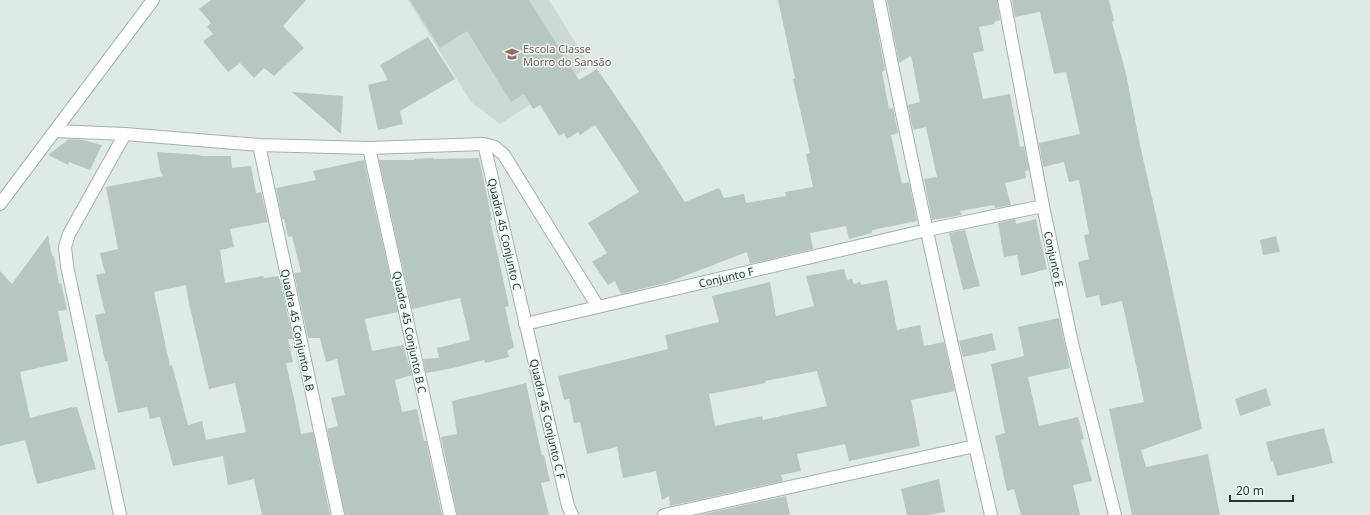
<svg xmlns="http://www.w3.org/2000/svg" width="1370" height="515" viewBox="0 0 1370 515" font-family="'Noto Sans',sans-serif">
<rect width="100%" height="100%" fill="#ddeae5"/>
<path fill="#ccdad4" d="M408,0h141l41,66 -90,58 -29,-22z"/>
<path fill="#b6c7c1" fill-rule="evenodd" d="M211,0h95l-23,26 21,22 -30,28 -10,-8 -10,10 -14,-15 -12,9 -25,-31 10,-7 -6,-7 4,-4 -12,-14z
M410,0h119l50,80 18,-11 43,63 45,70 34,-14 5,10 20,-4 2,9 40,-7 -1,-4 28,-5 -7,-33 4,-1 -17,-74 2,-1 -17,-78h94l13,70 -3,2 7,37 4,-1 5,25 -7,2 11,49 7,-2 8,39 -45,9v3l-23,6 -3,-13 -36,7 3,16 -63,15 -3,-12 -81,31 -45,11 -6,-13 -7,4 -16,-23 15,-9 -19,-30 51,-31 -44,-67 -15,10 -2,-3 -11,7 -3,-6 -5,3 -19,-31 -7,4 -9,-15 -13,8 -44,-71 -27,17z
M887,0h110l3,20 -6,2v2l-15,3 5,24 -11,2 10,46 27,-5 10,53 4,-1 5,24 -4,1 1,7 -21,5 6,22 -16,3 -1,-3 -34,6 2,4 -30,5 -8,-41 13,-2 -11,-50 -13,3 -5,-25 12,-3 -7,-37 -2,-9 -12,7z
M1012,0h97l5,21 -2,1 14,52 14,71 28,123 34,161 -61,21 5,17 62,-13 12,61h-88l-23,-106 35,-7 -22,-101 -21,5 -2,-11 -13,3 -8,-36 11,-3 -5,-24 5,-1 -10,-54 -10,2 -5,-20 -21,5 -4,-24 41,-9 -14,-62 -12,2 -14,-62 -25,5z
M428,37l27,42 -55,32 3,13 -25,6 -10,-45 20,-5 -8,-15z
M292,92l51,4 -2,38z
M69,139l14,1 19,5 -12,25 -21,-8 -1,3 -20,-10z
M157,152l43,3 1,1h30l1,12 19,-2 5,27 5,-1 7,30 -38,7 4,18 -14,3 5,33 38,-7 1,2 15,-2 14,63h-5l5,23 -7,1 9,40 6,31 12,-2 17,83h-68l-8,-36 -26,6 -5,-29 -50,10 -13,-49 -10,2 -3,-12 -29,6 -11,-52h-2l-10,-46 10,-2 -9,-38 9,-2 -5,-20 18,-4 -12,-62 57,-11 -3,-6zM186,285l2,14 21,90 26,-6 11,49 -40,8 -4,-19 -14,4 -16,-60 -2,1 -16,-74z
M433,158v1l46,-1 13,62h-2l19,86 -4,1 9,40 -7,4 2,6 -24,6 -1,-3 -31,8 -27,5 -3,-14 16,-1 -2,-10 33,-8 -10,-42 -48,11 -33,-149h35v-1z
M364,160l34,152 -33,7 7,32 31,-6 9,30 -17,5 7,32 15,-3 7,32h2l16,74h-97l-18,-86 11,-3 -7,-28 14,-3 -8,-36 -11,3 -6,-24h-12l-14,-65 7,-1 -9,-36 -4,1 -4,-18h-2l-6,-31 40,-8 -3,-9z
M1015,219l1,5 20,-5 11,50 -26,7 -4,-21 -13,2 -6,-34z
M965,230l15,56 -17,4 -14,-57z
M48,235l4,21h2l5,28 2,-1 6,27 -9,1 10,50 -48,11 10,46 42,-11v1l5,-1 19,62 -59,15 -12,-44 -25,6v-175l12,13z
M1276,236l4,16 -17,3 -3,-15z
M844,269l3,11 5,-1 2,5 6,-2 1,3 26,-5 10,50 23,-5 4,21 20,-4 11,49 -44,9 9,46 -71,15 -4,-17 -48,10 4,17 -20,4 2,6 -113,25 -1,-10 -7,4 -6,-29 -33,7 -6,-31 -30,7 -7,-32 -6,1 -5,-24 -5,1 -6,-24 110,-27 -3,-14 54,-13 -7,-26 58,-14 6,34 38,-10 -8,-30zM817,371l10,35 -64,14 -1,-4 -47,10 -6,-32 57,-11 -1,-2z
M1059,318l11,50 -42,9 11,49 39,-9 6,22 -3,1 11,41 -19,4 7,30h-59l-7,-26 -7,2 -12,-55 10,-3 -14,-69 33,-8 -6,-29z
M992,333l4,17 -33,7 -4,-16z
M526,383l16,73 2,-1 6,26 -9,2 8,32h-92l-16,-78 16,-3 -5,-33z
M1266,388l5,17 -31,11 -5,-17z
M1324,428l9,35 -56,13 -4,-15 -2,1 -5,-20z
M939,479l6,33 -17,3h-21l-6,-26z
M786,496l4,19h-91z"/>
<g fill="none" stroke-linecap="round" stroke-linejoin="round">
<defs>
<path id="minor" d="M879,0c34,172 72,344 112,515
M1004,0l39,206 29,137 43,172
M55,131l70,3 134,11 110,3 115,-4 11,3 9,8 94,152
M484,144l84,362 4,9
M259,145l79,370
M369,148l81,367
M0,204l153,-204
M525,324l402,-94 116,-24
M120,515l-53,-249 -2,-19 4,-13 56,-100
M664,515l311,-69"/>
</defs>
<use href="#minor" stroke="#a0b2ac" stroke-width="14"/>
<use href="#minor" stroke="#fff" stroke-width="12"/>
</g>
<defs>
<symbol id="school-bare" viewBox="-9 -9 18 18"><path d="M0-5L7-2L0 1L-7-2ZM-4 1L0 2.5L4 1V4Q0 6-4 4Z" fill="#8d6e63" stroke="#eef7f2" stroke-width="2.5" paint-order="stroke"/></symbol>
</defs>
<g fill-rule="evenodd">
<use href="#school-bare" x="502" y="44" width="20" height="20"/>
</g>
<g text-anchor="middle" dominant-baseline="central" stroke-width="3" stroke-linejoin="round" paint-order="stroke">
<g font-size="11" fill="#785e54" stroke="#eef7f2" text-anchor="start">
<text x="523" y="48">Escola Classe<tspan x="523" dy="13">Morro do Sansão</tspan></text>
</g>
<g font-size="11" fill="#1f3a33" stroke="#eef7f2">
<text transform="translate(505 234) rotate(77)">Quadra 45 Conjunto C</text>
<text transform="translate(1054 259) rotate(78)">Conjunto E</text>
<text transform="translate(726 277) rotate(-13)">Conjunto F</text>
<text transform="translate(298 330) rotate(78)">Quadra 45 Conjunto A B</text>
<text transform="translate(410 332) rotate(78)">Quadra 45 Conjunto B C</text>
<text transform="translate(548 419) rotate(77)">Quadra 45 Conjunto C F</text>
</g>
</g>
<path d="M1230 495v6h63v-6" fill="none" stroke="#1f3a33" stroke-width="2"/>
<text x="1236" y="495" font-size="12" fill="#1f3a33" stroke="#eef7f2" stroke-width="3" paint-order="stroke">20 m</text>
</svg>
